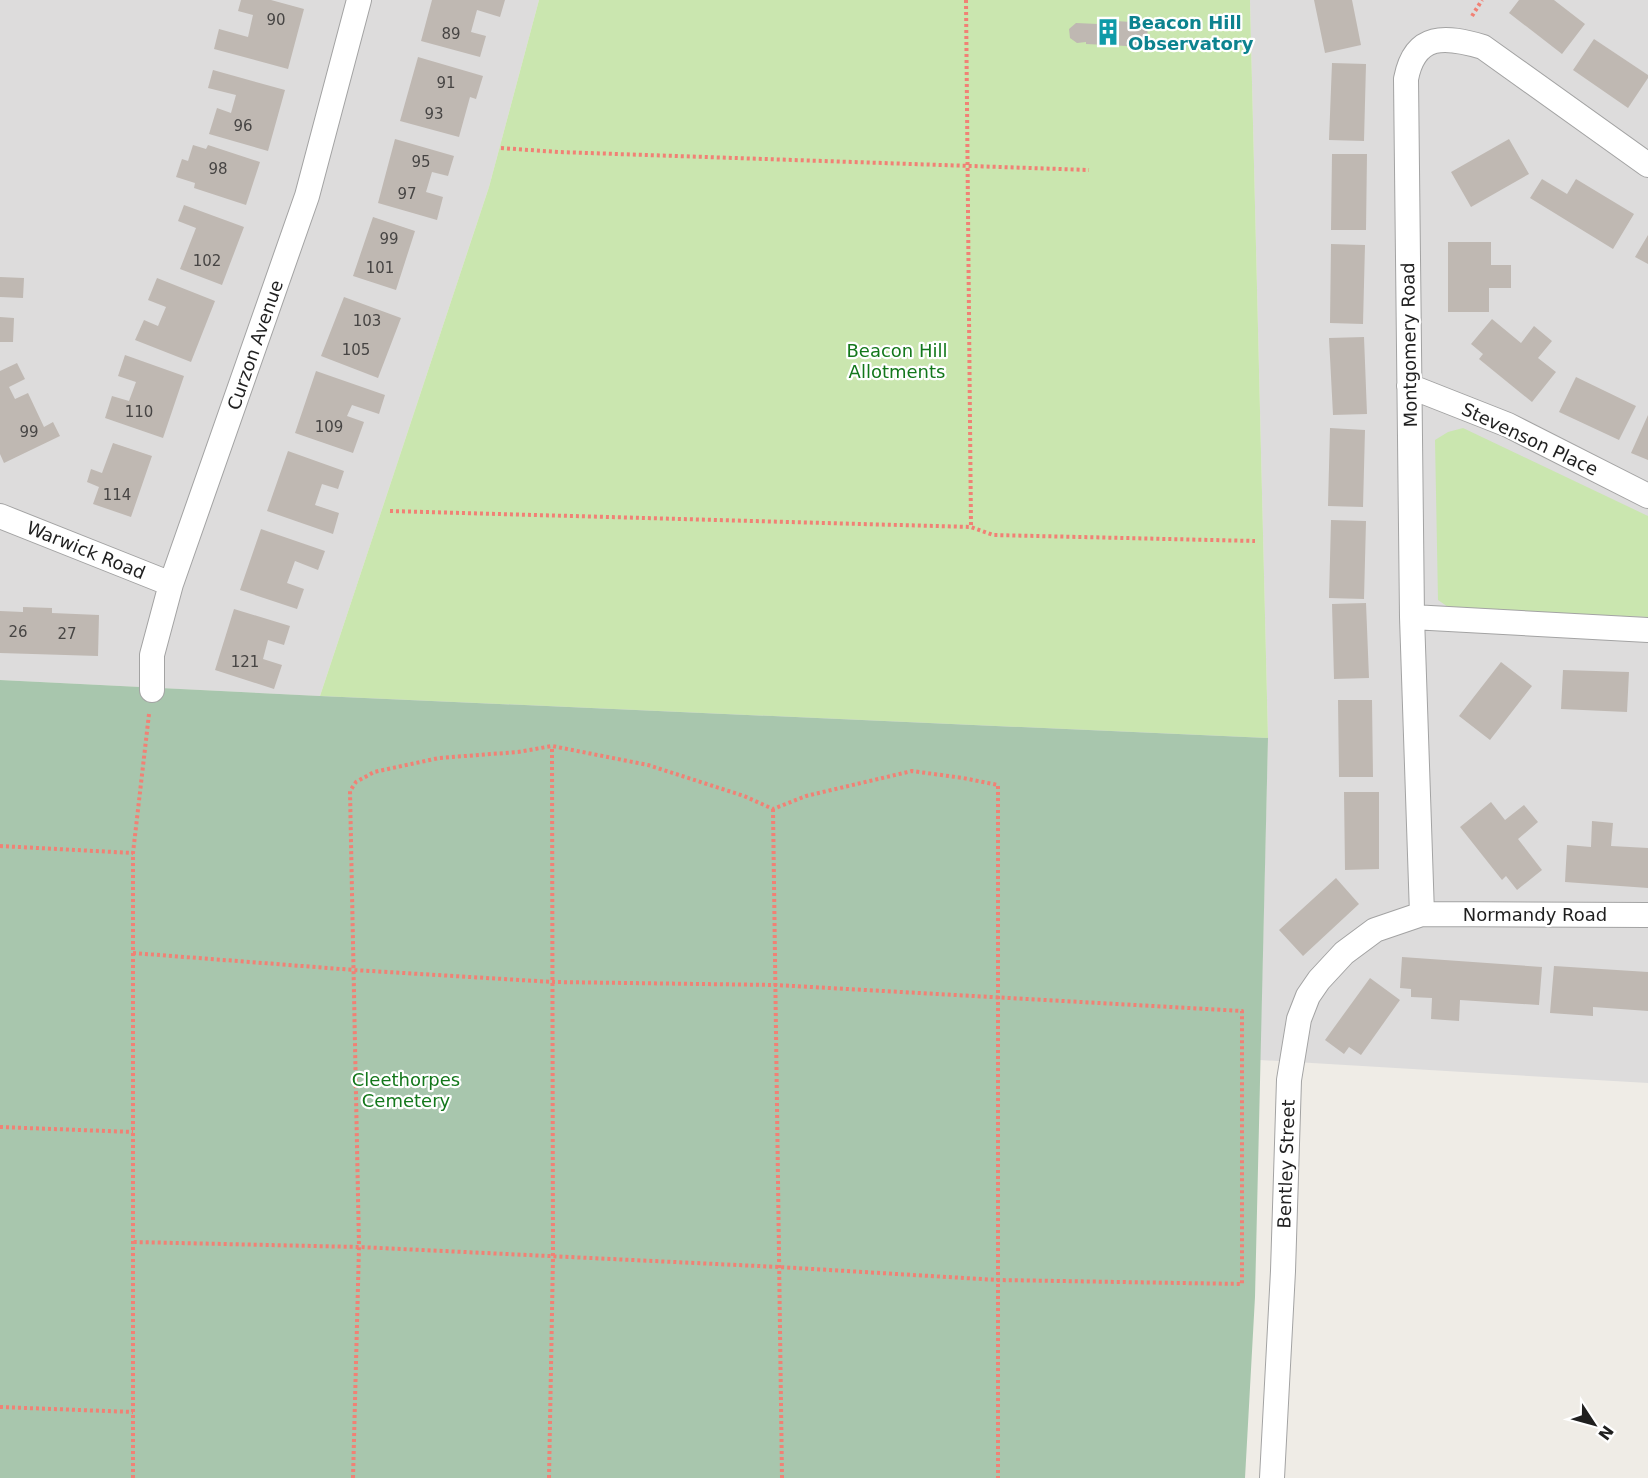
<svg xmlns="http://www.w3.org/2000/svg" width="1648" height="1478" viewBox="0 0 1648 1478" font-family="'DejaVu Sans',sans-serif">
<rect width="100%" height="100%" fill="#efece6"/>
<path fill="#dddcdc" d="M0,0h539l-50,187 -169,509 -320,-16z
M1250,0h398v1083l-388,-23 8,-322z"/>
<path fill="#cae6af" d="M539,0h711l18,738 -948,-42 169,-509z
M1463,428l185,88v101l-197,-8 -13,-9 -3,-160 13,-8z"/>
<path fill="#a8c6ad" d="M0,680l320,16 948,42 -13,559 -10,181h-1245z"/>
<path fill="#bfb8b2" d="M241,0h30l33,9 -16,60 -74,-20 5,-20 29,8 5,-22 -15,-4z
M432,0h73l-5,17 -23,-7 -6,22 15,4 -6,21 -59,-16z
M1314,0h38l9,45 -36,8z
M1519,0h35l31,24 -23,30 -53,-41z
M1099,20l49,3 -1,24 -61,-3v-2l-9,1 -7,-5 -1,-9 7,-6 22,1z
M1594,39l54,36v3l-20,30 -55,-38z
M418,57l65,19 -7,23 -6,-2 -11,40 -59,-16z
M1332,63l34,1 -2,77 -35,-1z
M213,70l72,20 -17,61 -59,-17 8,-26 14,5 5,-18 -28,-7z
M395,139l59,17 -6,20 -16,-4 -6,20 17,5 -6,23 -59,-17z
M1509,139l20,35 -58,33 -20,-35z
M193,145l13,4 2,-4 52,17 -14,43 -52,-17 1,-5 -19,-6 6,-18 6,2z
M1332,154h35l-1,76h-35z
M1542,179l25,15 9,-15 58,35 -21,35 -83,-51z
M184,205l60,22 -22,58 -42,-16 16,-41 -18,-7z
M373,217l42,14 -19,59 -43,-14z
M1648,235v29l-13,-7z
M1448,242h43v23h20v23h-22v24h-41z
M1331,244l34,1 -2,79 -33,-1z
M0,277l24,1 -1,20 -23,-1z
M157,278l58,23 -24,61 -56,-22 9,-20 14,6 8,-19 -18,-7z
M344,297l57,21 -23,60 -57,-22z
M0,317l14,1 -1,24h-13z
M1492,319l29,24 13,-17 18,15 -14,17 18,14 -24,30 -53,-43 4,-5 -12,-10z
M1364,337l3,77 -34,1 -4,-77z
M125,355l59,21 -21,62 -58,-20 7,-22 17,5 7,-19 -18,-6z
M17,363l8,16 -16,8 6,12 13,-6 16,34 9,-5 7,14 -56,27 -4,-9v-83z
M316,371l69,24 -6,19 -27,-9 -5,11 17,6 -11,31 -58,-20z
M1576,377l60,29 -17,34 -60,-28z
M1648,415v45l-17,-7z
M1330,428l35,2 -2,77 -35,-1z
M113,443l39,13 -21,61 -38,-13 6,-17 -12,-5 4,-13 11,4z
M288,451l56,20 -6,18 -16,-5 -7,21 24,8 -6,21 -66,-23z
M1331,520l35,1 -2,78 -35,-1z
M261,529l64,22 -7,19 -23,-9 -8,22 17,6 -7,20 -57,-19z
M1366,603l3,75 -35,1 -2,-75z
M23,607l29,1v5l47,2 -1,41 -98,-3v-42l23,1z
M234,609l56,17 -6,19 -16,-5 -5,19 19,6 -8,24 -59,-19z
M1501,662l31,24 -42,54 -31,-24z
M1563,670l66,2 -2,40 -66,-3z
M1338,700h34l1,77h-34z
M1344,792h35v77l-34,1z
M1491,802l14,18 19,-15 14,17 -20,17 24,31 -25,20 -11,-14 -4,4 -42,-53z
M1592,821l21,2 -2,23 37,2v40l-83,-6 2,-37 24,2z
M1336,878l23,26 -56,52 -24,-26z
M1402,957l140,10 -3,38 -79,-5 -1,21 -28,-2 1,-21 -21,-1v-8l-11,-1z
M1554,966l94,6v39l-55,-4v9l-43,-3z
M1370,978l30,22 -39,55 -12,-8 -5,7 -19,-14z"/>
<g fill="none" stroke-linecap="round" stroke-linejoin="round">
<defs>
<path id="minor" d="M1409,386l99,39 140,71
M0,516l171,68
M1412,617l236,13
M152,690v-35l19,-71 136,-388 52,-196
M1422,914l-10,-297 -6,-538c9,-47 40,-43 77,-32l165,118
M1272,1478l11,-207 6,-191 10,-61 9,-23 11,-16 25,-27 31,-23 47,-16 226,1"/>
</defs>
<use href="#minor" stroke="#a3a3a3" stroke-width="26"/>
<path stroke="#f18175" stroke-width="4" stroke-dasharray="3 3" stroke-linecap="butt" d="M966,0l5,527
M1472,16l10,-16
M501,148l57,4 531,18
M390,511l581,16 22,8 262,6
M773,809l9,669
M0,846l133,7
M133,953l221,17 199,12 223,3 466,26v273l-244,-4 -219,-13 -420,-20 -226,-5
M0,1127l133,5
M0,1407l133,5
M133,1478v-625l16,-139
M353,1478l6,-231 -9,-456 6,-9 18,-10 65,-14 79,-6 34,-6 96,19 96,31 29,13 33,-13 106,-25 51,7 35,7v693
M549,1478l4,-221 -1,-511"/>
<use href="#minor" stroke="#fff" stroke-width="24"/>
</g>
<defs>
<symbol id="building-bare" viewBox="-9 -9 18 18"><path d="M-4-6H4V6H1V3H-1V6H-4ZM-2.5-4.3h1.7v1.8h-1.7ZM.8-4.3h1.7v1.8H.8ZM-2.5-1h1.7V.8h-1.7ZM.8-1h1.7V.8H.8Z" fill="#0f9aa8" stroke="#fff" stroke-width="2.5" paint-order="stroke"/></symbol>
</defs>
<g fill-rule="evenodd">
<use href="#building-bare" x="1089" y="13" width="38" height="38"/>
</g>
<g text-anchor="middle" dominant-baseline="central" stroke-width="4.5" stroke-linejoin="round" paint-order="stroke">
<g font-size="15" fill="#474544">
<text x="276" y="20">90</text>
<text x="451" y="34">89</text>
<text x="446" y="83">91</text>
<text x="434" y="114">93</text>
<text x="243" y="126">96</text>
<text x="421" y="162">95</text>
<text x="218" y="169">98</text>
<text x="407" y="194">97</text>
<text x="389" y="239">99</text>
<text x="207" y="261">102</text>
<text x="380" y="268">101</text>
<text x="367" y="321">103</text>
<text x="356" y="350">105</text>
<text x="139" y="412">110</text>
<text x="329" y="427">109</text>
<text x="29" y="432">99</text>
<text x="117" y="495">114</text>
<text x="18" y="632">26</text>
<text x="67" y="634">27</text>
<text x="245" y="662">121</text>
</g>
<g font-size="18" font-weight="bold" fill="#0d838f" stroke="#fff" text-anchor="start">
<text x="1128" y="22">Beacon Hill<tspan x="1128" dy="21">Observatory</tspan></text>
</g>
<g font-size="18" fill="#1f1f1f" stroke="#fff">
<text transform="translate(255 345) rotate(-71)">Curzon Avenue</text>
<text transform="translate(1409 345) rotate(-91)">Montgomery Road</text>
<text transform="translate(1530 439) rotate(25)">Stevenson Place</text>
<text transform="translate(86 550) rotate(22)">Warwick Road</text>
<text x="1535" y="914">Normandy Road</text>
<text transform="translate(1286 1164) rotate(-88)">Bentley Street</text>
</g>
<g font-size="18" fill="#13771b" stroke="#fff">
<text x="897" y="350">Beacon Hill<tspan x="897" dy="21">Allotments</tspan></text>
<text x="406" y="1079">Cleethorpes<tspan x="406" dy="21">Cemetery</tspan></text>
</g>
</g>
<g transform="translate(1594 1424) rotate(126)" stroke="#ffffff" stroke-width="4.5" paint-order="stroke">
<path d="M0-4.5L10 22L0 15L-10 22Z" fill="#1f1f1f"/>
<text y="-9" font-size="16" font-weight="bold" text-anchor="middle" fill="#1f1f1f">N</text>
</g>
</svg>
